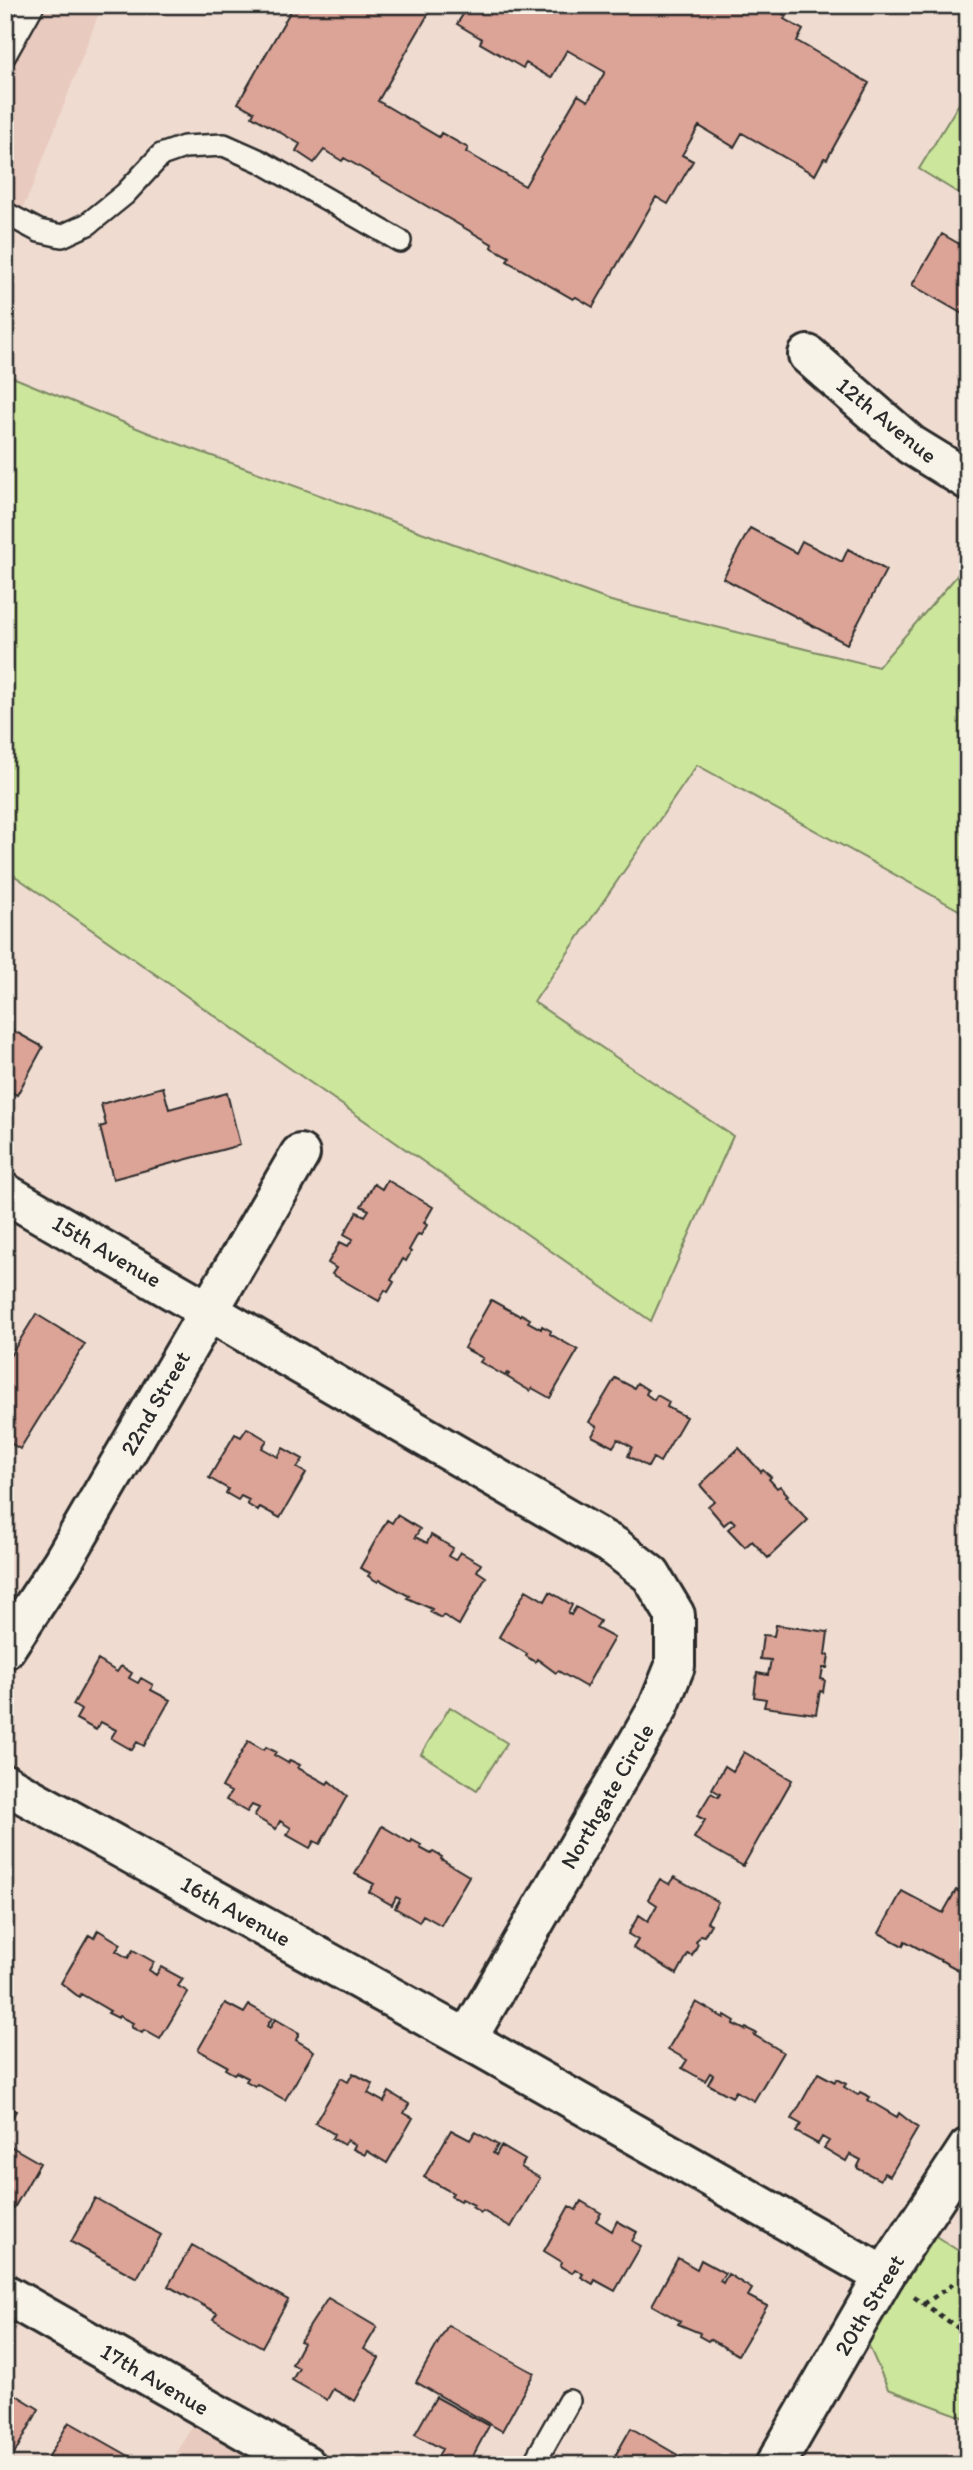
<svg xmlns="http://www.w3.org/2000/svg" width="973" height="2470" viewBox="0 0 973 2470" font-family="Itim,sans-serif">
<rect width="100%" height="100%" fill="#efdbd0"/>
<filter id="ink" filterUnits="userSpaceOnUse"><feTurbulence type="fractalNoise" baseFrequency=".0143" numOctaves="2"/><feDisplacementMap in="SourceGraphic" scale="14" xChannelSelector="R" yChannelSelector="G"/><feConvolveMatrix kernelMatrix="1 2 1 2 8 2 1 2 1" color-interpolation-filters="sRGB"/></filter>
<g filter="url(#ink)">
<path fill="#e9cabf" d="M5,5h97l-70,183 -27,57z
M205,2407l101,58h-138z"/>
<path fill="#cce69c" stroke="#7c8864" stroke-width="2" d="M968,89v110l-49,-30z
M5,374l144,59 462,168 267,66 90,-104v352l-271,-150 -163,237 199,134 -82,185 -646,-452z
M450,1707l57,36 -30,47 -56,-36z
M934,2235l34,22v162l-80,-30 -23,-52z"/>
<path fill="#dca397" stroke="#2b2b2b" stroke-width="2" d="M294,5h127l9,6 -52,90 61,36 2,-4 27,15 -2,4 59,34 53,-91 10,6 17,-29 -38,-22 -16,28 -25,-15 -3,5 -43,-25 2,-4 -25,-15 12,-19h298l19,11 -2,3 19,11 -6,11 72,42 -42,76 -3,-1 -9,17 -73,-42 -8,14 -35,-21 -17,29 11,6 -25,43 -12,-7 -63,110 -17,-10 -3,2 -66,-38 2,-4 -18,-10 1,-3 -148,-86 -2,3 -18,-11 -10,13 -18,-12 4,-7 -48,-28 2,-4 -16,-9z
M942,234l26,15v68l-56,-32z
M750,528l46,25 6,-12 40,21 6,-13 38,21 -39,74 -124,-66z
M5,1026l38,21 -26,48 -12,-7z
M163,1087l6,22 58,-16 13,52 -127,34 -13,-52 6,-2 -5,-21z
M387,1180l46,27 -9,16 3,2 -6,10 -3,-1 -9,16 2,2 -5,9 -3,-2 -12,21 3,2 -6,10 -3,-2 -6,11 -47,-27 4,-6 -8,-5 12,-21 8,4 5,-7 -9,-5 13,-22 8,4 4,-6 -8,-4 13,-22 8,5z
M491,1300l29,16 1,-2 9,5 -2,3 13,7 1,-3 9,5 -1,3 28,16 -28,48 -18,-10 -2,3 -23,-14 2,-3 -2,-1 -2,3 -25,-14 3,-4 -19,-10z
M36,1314l49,30 -65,105 -15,-9v-76z
M615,1378l19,10 3,-5 11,7 -2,4 8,6 3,-5 12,7 -2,5 19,10 -26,45 -7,-4 -5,9 -20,-11 4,-9 -14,-8 -5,8 -21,-11 5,-9 -8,-5z
M247,1428l20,12 -5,8 16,9 5,-9 20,11 -6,9 9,5 -26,45 -20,-11 -2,4 -11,-7 2,-4 -8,-4 -3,4 -12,-7 2,-4 -19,-11 26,-44 6,3z
M739,1448l22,24 2,-2 8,7 -2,2 8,9 3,-2 8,9 -2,2 22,23 -40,38 -16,-17 -7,6 -17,-18 7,-6 -4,-4 -7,6 -16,-19 6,-5 -14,-16z
M397,1515l23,14 -5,8 12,6 4,-8 22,13 -5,8 7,4 5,-8 21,12 -4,7 9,6 -27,48 -16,-10 -2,3 -11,-6 2,-3 -25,-11 2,-2 -29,-16 -2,2 -10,-6 2,-3 -10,-5 27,-48 5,3z
M526,1590l19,11 5,-9 22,13 -4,8 3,2 5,-8 24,14 -4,7 18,10 -28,49 -28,-16 -2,2 -19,-14 -2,3 -9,-6 1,-2 -28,-17z
M776,1625l52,7 -3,23h4l-2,13h-4l-2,11 4,1 -2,12 -3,-1 -4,23 -52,-7 2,-8 -12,-2 3,-24 11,2 3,-15 -11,-1 3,-24 11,1z
M98,1660l19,12 4,-6 11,7 -3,5 9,5 3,-5 12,7 -2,5 19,10 -26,46 -7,-4 -5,8 -21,-12 5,-8 -15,-8 -5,8 -20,-11 5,-9 -8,-5z
M248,1741l16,9 2,-3 10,5 -2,3 14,8 2,-3 10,5 -2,3 29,16 2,-3 18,15 -27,48 -6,-3 -4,7 -23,-13 4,-7 -11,-7 -4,8 -22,-13 5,-8 -7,-3 -5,7 -21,-12 5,-8 -9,-5z
M744,1752l48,28 -49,86 -49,-28 11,-18 -8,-4 14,-23 7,4 2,-3 -8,-5 13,-23 8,5z
M382,1826l29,17 1,-3 9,5 -1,3 11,6 2,-2 9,5 -1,2 28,17 -28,49 -18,-10 -4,7 -24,-14 5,-9 -4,-2 -4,8 -23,-13 5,-8 -19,-10z
M674,1877l44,25 -11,20 4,2 -7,12 -4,-1 -4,7 2,2 -6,12 -4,-2 -11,20 -44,-26 5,-8 -10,-6 11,-19 9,6 9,-16 -9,-6 12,-20 9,5z
M956,1890l12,6v79l-63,-34 -2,5 -24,-13 23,-42 41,22z
M98,1930l23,14 -5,7 12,7 5,-8 21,12 -5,8 7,5 5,-8 22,12 -5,7 10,6 -28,47 -16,-9 -2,3 -11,-6 2,-4 -14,-7 -1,2 -10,-5 2,-2 -29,-17 -2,3 -18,-14 28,-48 5,3z
M696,2002l28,16 1,-3 10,6 -2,3 12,6 1,-2 10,5 -2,2 29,17 -29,49 -18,-10 -4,6 -24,-13 5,-9 -3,-2 -5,8 -23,-13 5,-8 -19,-11z
M225,2003l19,10 5,-8 23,13 -5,8 3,2 5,-9 24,14 -3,7 18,11 -29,49 -28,-16 -2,2 -9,-5 2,-3 -12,-6 -2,2 -9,-5 2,-3 -29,-16z
M353,2073l20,11 -5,9 16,9 5,-10 20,12 -5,9 9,5 -26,45 -20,-12 -2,4 -12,-6 2,-4 -8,-5 -3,5 -12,-7 2,-4 -19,-11 26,-45 7,4z
M818,2073l17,9 1,-3 10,5 -2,3 14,8 2,-3 10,5 -2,3 29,17 2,-4 19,15 -28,48 -6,-3 -4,7 -23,-12 4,-8 -11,-6 -4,7 -22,-13 5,-7 -7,-4 -4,7 -22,-12 5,-8 -9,-5z
M5,2105l11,6 -11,19z
M451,2130l19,10 5,-8 23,13 -5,8 3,2 5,-9 24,14 -4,7 19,11 -29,49 -28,-16 -2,2 -9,-6 2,-2 -12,-6 -2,2 -9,-5 2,-3 -29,-16z
M5,2143l35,20 -26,45 -9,-4z
M95,2198l66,37 -24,43 -66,-36z
M581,2201l20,12 -5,8 16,10 5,-10 20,11 -5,9 9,5 -26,45 -20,-11 -2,4 -12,-7 2,-3 -8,-5 -3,4 -12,-7 2,-4 -18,-11 25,-45 7,4z
M192,2245l96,55 -26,47 -49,-28 4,-6 -49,-27z
M678,2258l19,11 4,-9 24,13 -5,8 3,2 5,-9 24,15 -4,7 19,10 -29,49 -28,-16 -2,2 -9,-5 1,-3 -22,-9 2,-3 -28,-16z
M328,2298l49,29 -13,22 15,9 -24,43 -22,-12 -6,11 -35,-20 7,-12 -7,-4 11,-21 -3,-2z
M448,2325l86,48 -32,58 -86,-49z
M5,2388l34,21 -31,56h-3z
M436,2397l53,29 -21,39h-14l-16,-9 4,-7 -27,-15z
M69,2422l76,43 -100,-2z
M631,2428l64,37h-85z"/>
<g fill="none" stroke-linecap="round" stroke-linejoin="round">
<defs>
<path id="lane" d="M5,55l28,-50
M5,213l34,18 23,5 26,-12 37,-30 36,-39 23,-8 40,-2 36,16 140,80
M533,2465l36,-64"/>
<path id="street" d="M808,355l103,90 57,35
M5,1193l610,354 36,28 24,40v51l-17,42 -191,331 417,237
M5,1649l57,-86 238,-409
M5,1784l462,255
M5,2294l301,171"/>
<path id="secondary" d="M775,2465l109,-189 84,-128"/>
</defs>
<use href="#lane" stroke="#2b2b2b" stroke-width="26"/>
<use href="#street" stroke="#2b2b2b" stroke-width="44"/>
<use href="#secondary" stroke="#2b2b2b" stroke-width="44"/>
<path stroke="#2b2b2b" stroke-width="4.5" stroke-dasharray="5 5" stroke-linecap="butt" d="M914,2297l54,38
M924,2304l32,-22"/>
<use href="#lane" stroke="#f7f3e8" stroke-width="21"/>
<use href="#street" stroke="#f7f3e8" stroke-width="38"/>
<use href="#secondary" stroke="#f7f3e8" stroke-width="38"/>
</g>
</g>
<g text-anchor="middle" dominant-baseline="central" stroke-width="5" stroke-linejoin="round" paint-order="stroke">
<g font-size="23" fill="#2b2b2b" stroke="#f7f3e8">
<text transform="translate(887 420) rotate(39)">12th Avenue</text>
<text transform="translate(107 1251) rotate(30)">15th Avenue</text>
<text transform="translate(155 1403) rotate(-60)">22nd Street</text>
<text transform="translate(607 1796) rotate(-60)">Northgate Circle</text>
<text transform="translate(236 1911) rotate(29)">16th Avenue</text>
<text transform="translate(869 2305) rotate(-59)">20th Street</text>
<text transform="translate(155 2379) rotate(30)">17th Avenue</text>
</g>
</g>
<rect width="973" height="2470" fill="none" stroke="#f7f3e8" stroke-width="28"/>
<rect x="14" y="14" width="945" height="2442" fill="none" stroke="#2b2b2b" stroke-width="2.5" filter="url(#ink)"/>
</svg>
